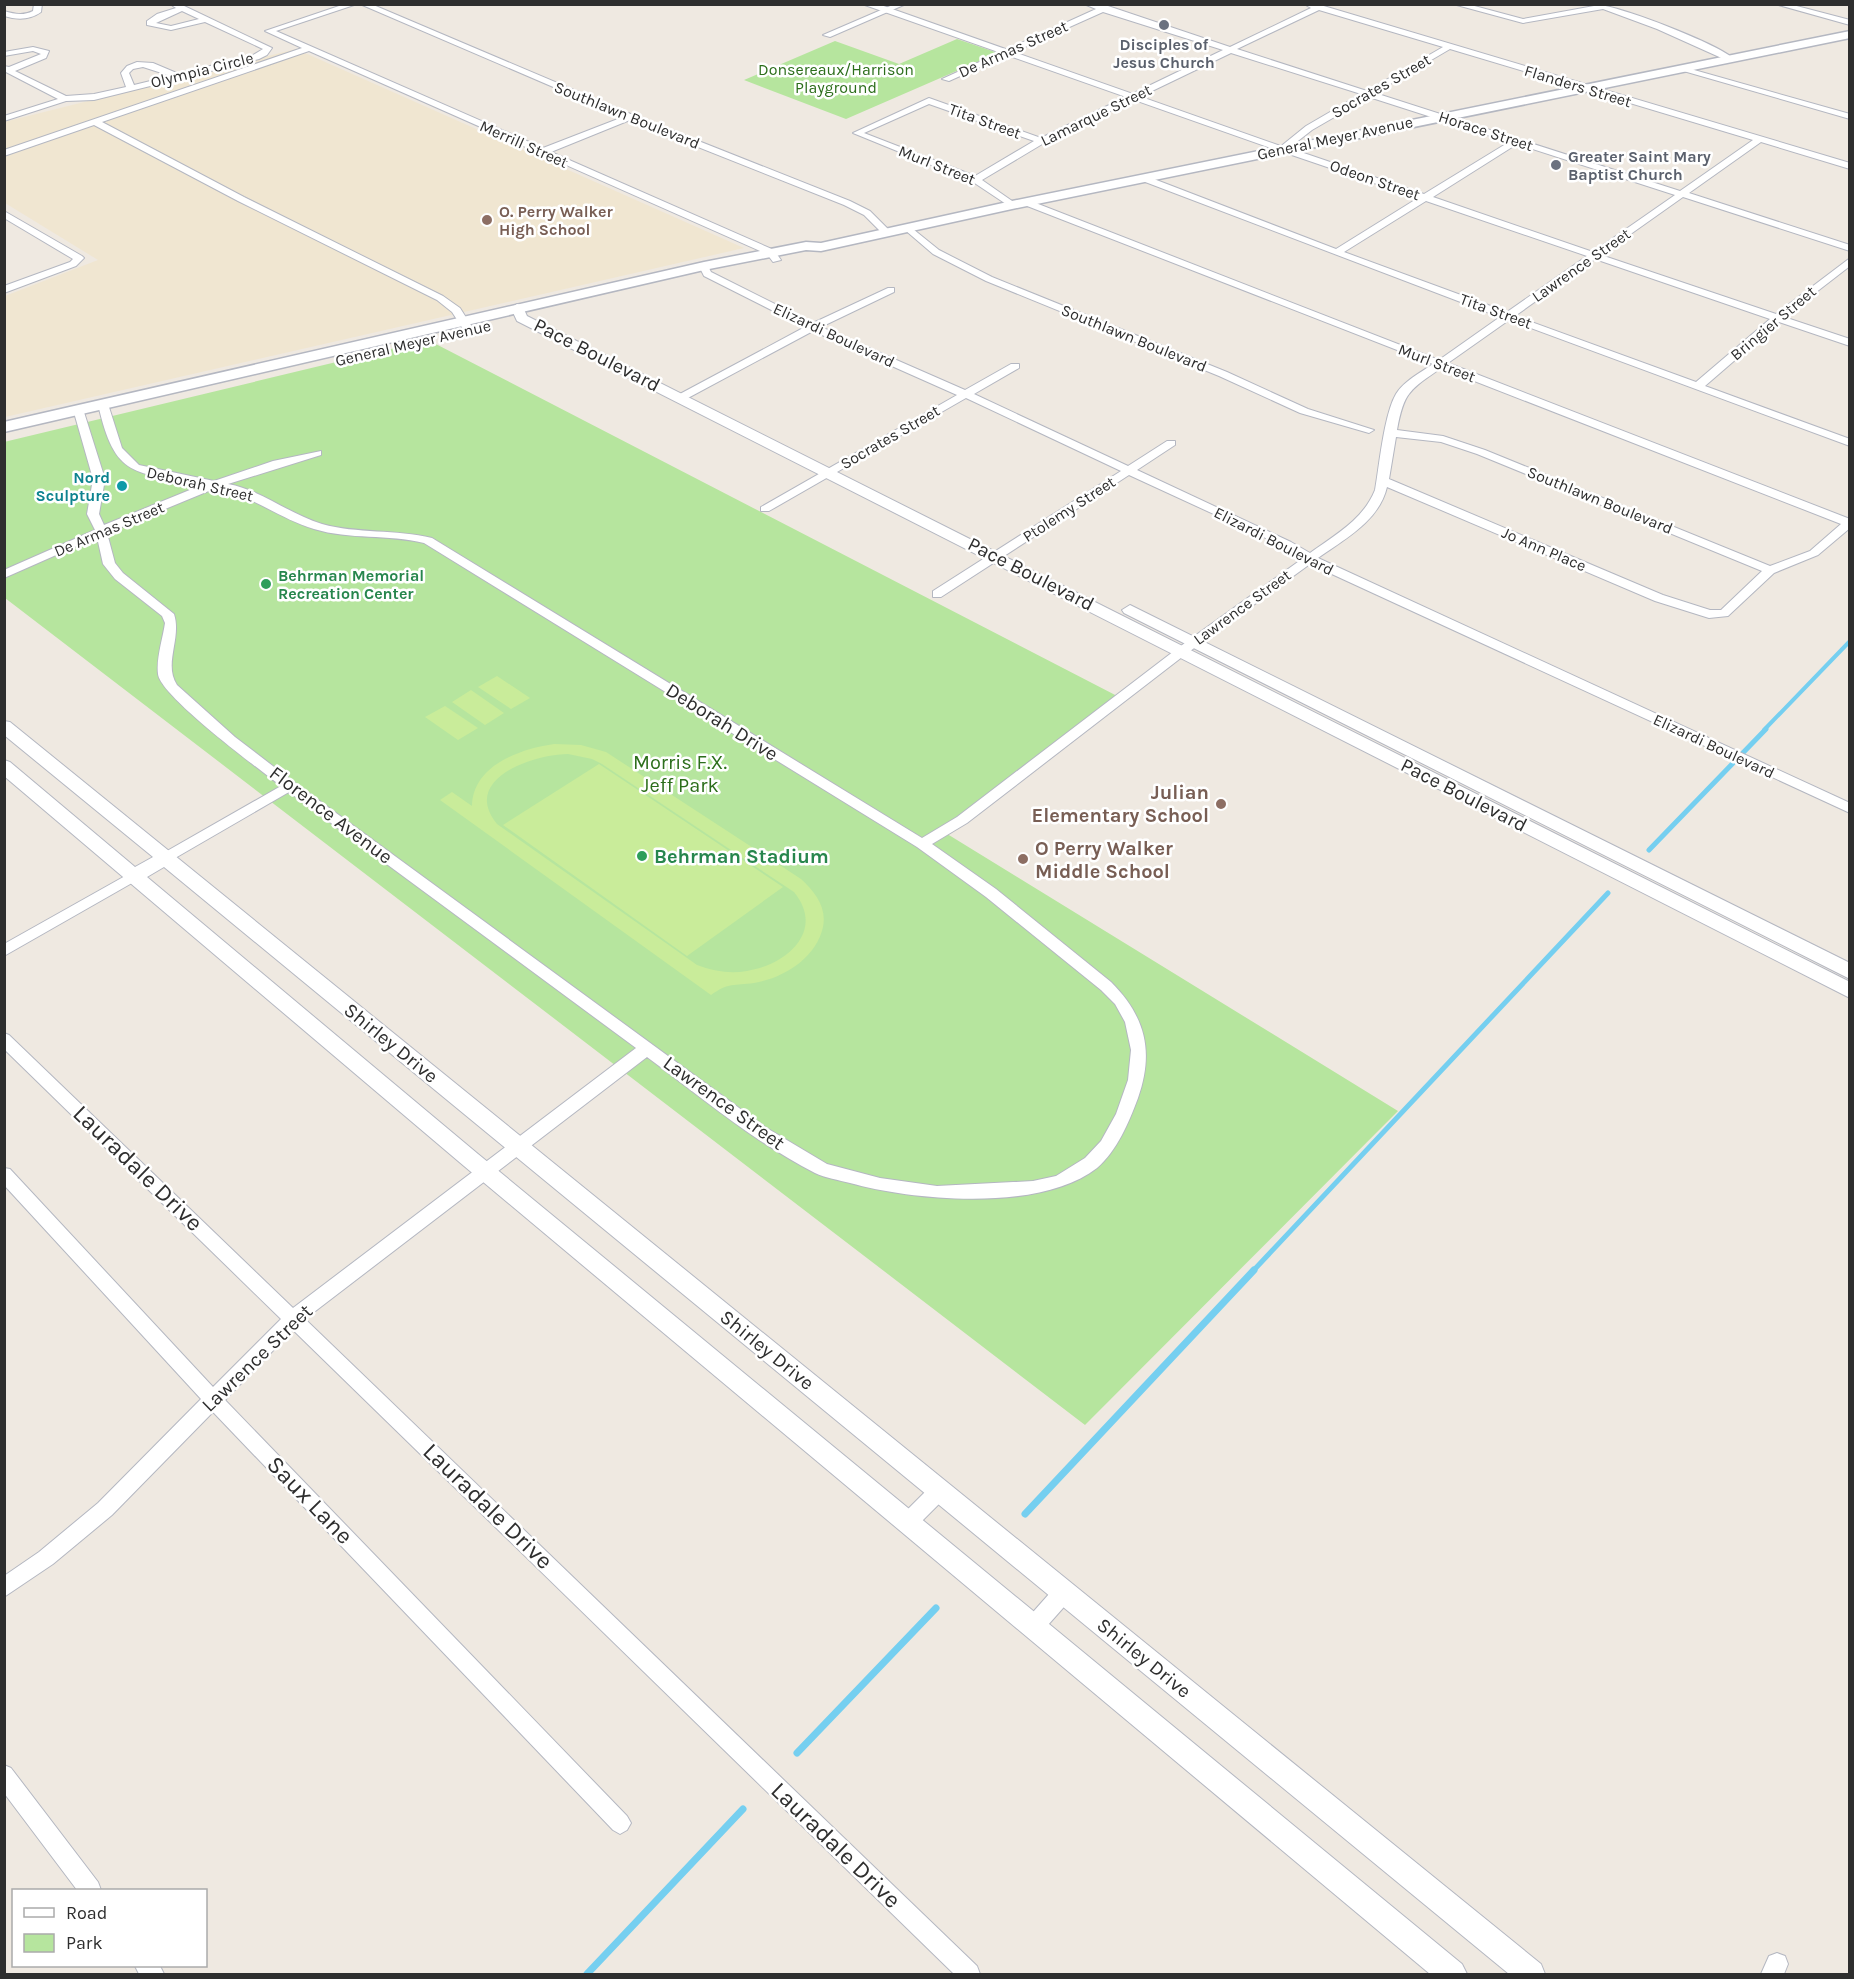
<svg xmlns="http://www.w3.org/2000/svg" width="1854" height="1979" viewBox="0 0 1854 1979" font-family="Karla,sans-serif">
<rect width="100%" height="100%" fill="#efe9e1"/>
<path fill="#f0e6d1" d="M296,49l448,199 -739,169v-121l93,-36 -93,-57 -1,-81z"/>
<path fill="#b6e59e" d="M957,39l41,14 -152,66 -102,-39 91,-39 64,23z
M428,340l693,358 -177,134 454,279 -313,314 -1080,-827 -1,-156z"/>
<path fill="#c9ec9a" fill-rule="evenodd" d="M497,676l33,22 -19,11 -33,-22z
M471,690l33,23 -19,12 -33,-23z
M445,706l33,22 -20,12 -33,-23z
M554,744l27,1 25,7 195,127c14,13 26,28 22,48 -7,31 -39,51 -69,56 -20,3 -25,-1 -43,12l-271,-195 12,-8 20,14c1,-41 48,-57 82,-62zM568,754l24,5 10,5 192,128c32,39 -8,73 -47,79 -17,3 -34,0 -50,-6l-200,-141c-37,-45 37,-70 71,-70z
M599,764l184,123 -96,69 -184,-131z"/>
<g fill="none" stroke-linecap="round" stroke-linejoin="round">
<path stroke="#75cff0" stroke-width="4" d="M1764,730l86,-89"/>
<path stroke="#75cff0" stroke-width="5" d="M1649,850l117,-121
M1253,1271l355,-378"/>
<path stroke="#75cff0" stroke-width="7" d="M1025,1514l229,-244
M797,1753l139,-145
M587,1974l156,-165"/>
<defs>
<path id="minor" d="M34,4h8l-1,8c-11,8 -24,8 -37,4v-5c11,3 19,5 29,0z
M170,4h10l92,44 -5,7 -8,4 -165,41 -28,1 -62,20v-5l54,-17 -54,-28v-5l5,1 32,-13 -8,-3 -29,5v-4l29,-5 16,4 -3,7 -31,13 51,25 28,-2 32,-7 -5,-14 6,-7 10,-4 16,1 26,11 74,-19 10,-6 -58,-27 -34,8 -24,-5v-4l10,-7 19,-6zM182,11l17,8 -28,7 -15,-3zM143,67l28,9 -37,9 -5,-12 4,-4z
M345,4h12l-81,27 267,117 80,-31 -263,-113h11l262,111 217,86 20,10 22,22 -8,2 -20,-20 -20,-10 -214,-85 -79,32 223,98 7,10 -8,2 -6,-8 -458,-203 -207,71 142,75 199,99 17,12 14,22 -5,3 -4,-1 -13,-20 -15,-12 -199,-99 -144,-76 -90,31v-6l298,-102 -37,-17z
M895,4h11l-76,33 -7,-2z
M1084,4l24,2 122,41 81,-39 -7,-4h13l533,159v6l-89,-27 -72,51 161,52v6l-167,-54 -82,58 175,59 74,-56v8l-66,51 66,22v7l-71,-24 -74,64 145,53v7l-341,-126 -61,43 402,156v9l-32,27 -44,18 -46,43 -19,2 -54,-17 -268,-114c-8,34 -42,52 -69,71l532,245v10l-540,-249 -124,90 -219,169 -35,21 64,45 115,93c35,35 43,70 27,116 -9,24 -21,53 -41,70 -56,44 -182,33 -247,15 -11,-3 -25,-5 -35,-10 -61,-31 -114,-76 -168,-116l-342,262 672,647 3,8h-26l-661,-644 -68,70 402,416 4,7 -4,7 -7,4 -7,-4 -400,-418 -101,103 -59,49 -49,33v-21l35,-24 59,-49 103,-104 -197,-214v-17l6,1 203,218 68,-68 -277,-270v-16l5,2 284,273 343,-260 -347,-256 -119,69h-10l-2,-3 2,-3 121,-69c-22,-17 -121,-90 -123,-112 -2,-16 5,-36 7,-51l-3,-7 -47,-37 -12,-15 -6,-27 -93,41v-8l91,-40 -8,-16 6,-35 -20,-70 1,-2 4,-1 5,3 22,70 -6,35 5,11 98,-40c-68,-14 -87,-5 -104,-81l1,-2h8l1,2 14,44 17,17 75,16 59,-20 48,-10v4l-93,29c33,6 61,30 94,40 35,10 74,5 110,14l490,300 35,-21 221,-169 124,-89 -19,-13 -154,-71 -188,122h-8v-6l188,-120 -155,-73 -197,113h-8v-4l196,-112 -144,-64 -127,68h-8v-4l127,-68 -101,-51 -5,-10 2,-2h6l4,8 102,51 75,-35h6v4l-73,35 144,63 46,-26h8v4l-45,26 154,72 39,-25h8v4l-38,25 154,72 19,11c25,-18 53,-33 65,-63 4,-22 9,-76 21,-96 8,-13 24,-21 37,-30l-411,-160v-4h6l411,160 61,-43 -360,-137v-4h6l190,73 82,-51 -138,-47v-4l26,-21 55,-32 -130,-41 -187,90 -62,37 33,23v4l-3,1 -39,-26 -120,-49 76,-35 112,40 182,-88 -120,-38 -154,69 -7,-2 154,-70zM1319,10l124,37 -76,44 -130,-42zM1450,49l303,91 -73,51 -305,-98zM1369,97l140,45 -85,52 -135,-46 23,-18zM929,104l105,37 -59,35 -111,-43zM1517,144l158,51 -82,57 -160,-55zM1426,201l161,55 -80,56 -163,-60zM1595,259l175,60 -74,63 -181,-66zM1441,368l400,156 -31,27 -40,15 -285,-116 -42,-14 -46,-6c7,-39 13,-40 44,-62zM1396,437l45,5 36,12 285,117 -41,39h-11l-47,-15 -274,-116zM216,488c35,7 64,31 98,41 36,11 74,5 110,14l493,304 69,50 115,93 14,14 10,18 6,28 -3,30 -12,34 -15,27 -16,17 -29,18 -23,5 -96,5 -57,-8 -53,-14 -62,-37 -470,-344 -60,-46 -58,-52c-14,-21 5,-47 -3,-71l-51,-41 -8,-10 -8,-30z
M1453,4h14l56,15 71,-13 -2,-2c24,0 121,38 141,54l-7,2 -69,-31 -54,-20 -80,14z
M1775,4h14l61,16v5z
M1680,66l170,48v5l-170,-49z
M4,211l78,45 2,2 -8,8 -72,27v-7l66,-24 3,-3 -69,-41z
M908,225l31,25 53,27 235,95 81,37 66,21 -5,3 -69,-20 -81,-37 -233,-95 -53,-27 -28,-24 -2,-2z
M134,871l5,2 2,3 -2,3 -135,77v-12z
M939,1482l7,3 2,6 -2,6 -32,32 -7,3 -7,-3 -2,-6 2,-6 32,-32z
M1064,1583l7,2 3,7 -3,7 -31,35 -7,3 -7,-3 -3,-7 3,-7 31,-35z
M4,1765l7,3 87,114 3,8h-24l-73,-97z
M1777,1953l8,3 3,8 -4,10h-23l8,-18z
M135,1966h25l4,8h-25z"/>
<path id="tertiary" d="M862,4h16l411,145 -6,3 -4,-1z
M517,304l5,1 5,11 1323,666v16l-1333,-677 -6,-13z
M1130,605l720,358v16l-726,-366 -2,-3z
M4,721l6,1 1531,1242 4,10h-36l-1345,-1107 -17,10 331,277 984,810 5,10h-37l-966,-808 -460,-390v-16l6,2 125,105 18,-10 -149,-122z"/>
<path id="secondary" d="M1850,31v7l-838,171 -191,42 -15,-1 -102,20 -700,162v-10l700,-160 102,-20 15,1 191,-42z"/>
</defs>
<use href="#minor" stroke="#b4b7c1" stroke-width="2"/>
<use href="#tertiary" stroke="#b4b7c1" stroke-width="2"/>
<use href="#secondary" stroke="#b4b7c1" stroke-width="3"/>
<use href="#minor" fill="#fff" fill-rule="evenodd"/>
<use href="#tertiary" fill="#fff" fill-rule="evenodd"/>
<use href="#secondary" fill="#fff" fill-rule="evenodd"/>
</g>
<g fill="#6b7280" stroke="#fff" stroke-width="2">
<circle cx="1164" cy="25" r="6"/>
<circle cx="1556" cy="165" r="6"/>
</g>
<g fill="#8d6e63" stroke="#fff" stroke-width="2">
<circle cx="487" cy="220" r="6"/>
<circle cx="1221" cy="804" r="6"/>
<circle cx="1023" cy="859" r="6"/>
</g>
<circle fill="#0f9aa8" stroke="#fff" stroke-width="2" cx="122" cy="486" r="6"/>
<g fill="#2e9e5b" stroke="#fff" stroke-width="2">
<circle cx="266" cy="584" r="6"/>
<circle cx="642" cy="856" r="6"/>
</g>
<g text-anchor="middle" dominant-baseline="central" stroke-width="5" stroke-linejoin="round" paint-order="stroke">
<g font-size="16" font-weight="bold" fill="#5b616d" stroke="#fff">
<text x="1164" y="44">Disciples of<tspan x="1164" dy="18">Jesus Church</tspan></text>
<text x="1568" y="156" text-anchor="start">Greater Saint Mary<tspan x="1568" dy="18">Baptist Church</tspan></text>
</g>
<g font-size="16" fill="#2e2e2e" stroke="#fff">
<text transform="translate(1013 49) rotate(-24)">De Armas Street</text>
<text transform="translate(202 70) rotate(-14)">Olympia Circle</text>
<text transform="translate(1381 86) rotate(-30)">Socrates Street</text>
<text transform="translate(1578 86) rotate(17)">Flanders Street</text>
<text transform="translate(627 115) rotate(22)">Southlawn Boulevard</text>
<text transform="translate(1096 115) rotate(-26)">Lamarque Street</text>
<text transform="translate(985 121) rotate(20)">Tita Street</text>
<text transform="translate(1486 131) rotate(18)">Horace Street</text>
<text transform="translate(1335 138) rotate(-12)">General Meyer Avenue</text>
<text transform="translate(524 144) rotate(24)">Merrill Street</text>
<text transform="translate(937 165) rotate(22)">Murl Street</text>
<text transform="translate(1375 180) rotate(19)">Odeon Street</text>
<text transform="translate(1581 265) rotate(-35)">Lawrence Street</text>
<text transform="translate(1496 311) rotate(20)">Tita Street</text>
<text transform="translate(1773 323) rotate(-40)">Bringier Street</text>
<text transform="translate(834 335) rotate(25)">Elizardi Boulevard</text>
<text transform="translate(1134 338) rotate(22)">Southlawn Boulevard</text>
<text transform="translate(413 343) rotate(-13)">General Meyer Avenue</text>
<text transform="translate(1437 363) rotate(21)">Murl Street</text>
<text transform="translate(890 437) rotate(-30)">Socrates Street</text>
<text transform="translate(200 484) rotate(13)">Deborah Street</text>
<text transform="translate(1600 500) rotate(22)">Southlawn Boulevard</text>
<text transform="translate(1069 509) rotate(-33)">Ptolemy Street</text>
<text transform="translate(109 529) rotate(-23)">De Armas Street</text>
<text transform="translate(1274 541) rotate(27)">Elizardi Boulevard</text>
<text transform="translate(1544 549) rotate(23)">Jo Ann Place</text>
<text transform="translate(1242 607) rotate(-36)">Lawrence Street</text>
<text transform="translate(1714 746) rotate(25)">Elizardi Boulevard</text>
</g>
<g font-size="16" fill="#2c6e1b" stroke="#fff">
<text x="836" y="69">Donsereaux/Harrison<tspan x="836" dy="18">Playground</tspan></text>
</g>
<g font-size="16" font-weight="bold" fill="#785e54" stroke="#fff" text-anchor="start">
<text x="499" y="211">O. Perry Walker<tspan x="499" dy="18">High School</tspan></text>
</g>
<g font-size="16" font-weight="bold" fill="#0d838f" stroke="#fff" text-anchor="end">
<text x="110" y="477">Nord<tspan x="110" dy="18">Sculpture</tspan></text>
</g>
<g font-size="16" font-weight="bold" fill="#27864d" stroke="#fff" text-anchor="start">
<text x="278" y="575">Behrman Memorial<tspan x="278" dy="18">Recreation Center</tspan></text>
</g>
<g font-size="20" fill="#2e2e2e" stroke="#fff">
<text transform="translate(597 355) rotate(27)">Pace Boulevard</text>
<text transform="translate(1031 574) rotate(27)">Pace Boulevard</text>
<text transform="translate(722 722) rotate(32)">Deborah Drive</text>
<text transform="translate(1464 795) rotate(27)">Pace Boulevard</text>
<text transform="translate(331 815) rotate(37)">Florence Avenue</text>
<text transform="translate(391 1043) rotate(39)">Shirley Drive</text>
<text transform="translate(724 1103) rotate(36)">Lawrence Street</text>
<text transform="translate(767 1350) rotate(39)">Shirley Drive</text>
<text transform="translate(257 1358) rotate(-44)">Lawrence Street</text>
<text transform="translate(1144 1658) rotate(39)">Shirley Drive</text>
</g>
<g font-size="20" fill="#2c6e1b" stroke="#fff">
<text x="680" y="762">Morris F.X.<tspan x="680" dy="23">Jeff Park</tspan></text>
</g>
<g font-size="20" font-weight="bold" fill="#785e54" stroke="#fff" text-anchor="end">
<text x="1209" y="792">Julian<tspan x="1209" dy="23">Elementary School</tspan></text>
<text x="1035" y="848" text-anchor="start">O Perry Walker<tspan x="1035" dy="23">Middle School</tspan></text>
</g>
<g font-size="20" font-weight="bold" fill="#27864d" stroke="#fff" text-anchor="start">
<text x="654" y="856">Behrman Stadium</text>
</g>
<g font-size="24" fill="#2e2e2e" stroke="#fff">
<text transform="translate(138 1168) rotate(44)">Lauradale Drive</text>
<text transform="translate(310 1500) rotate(46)">Saux Lane</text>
<text transform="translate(488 1506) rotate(44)">Lauradale Drive</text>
<text transform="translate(836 1845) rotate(44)">Lauradale Drive</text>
</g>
</g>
<rect width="1854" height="1979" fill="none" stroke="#2e2e2e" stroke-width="12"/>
<rect x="12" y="1889" width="195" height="78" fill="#ffffff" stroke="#ababab" stroke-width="1.5"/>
<rect x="24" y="1908" width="30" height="9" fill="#ffffff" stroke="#ababab" stroke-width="1.5"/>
<text x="66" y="1919" font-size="18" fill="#2e2e2e">Road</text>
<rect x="24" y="1934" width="30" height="18" fill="#b6e59e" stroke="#ababab" stroke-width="1.5"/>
<text x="66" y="1949" font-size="18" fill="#2e2e2e">Park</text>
</svg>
